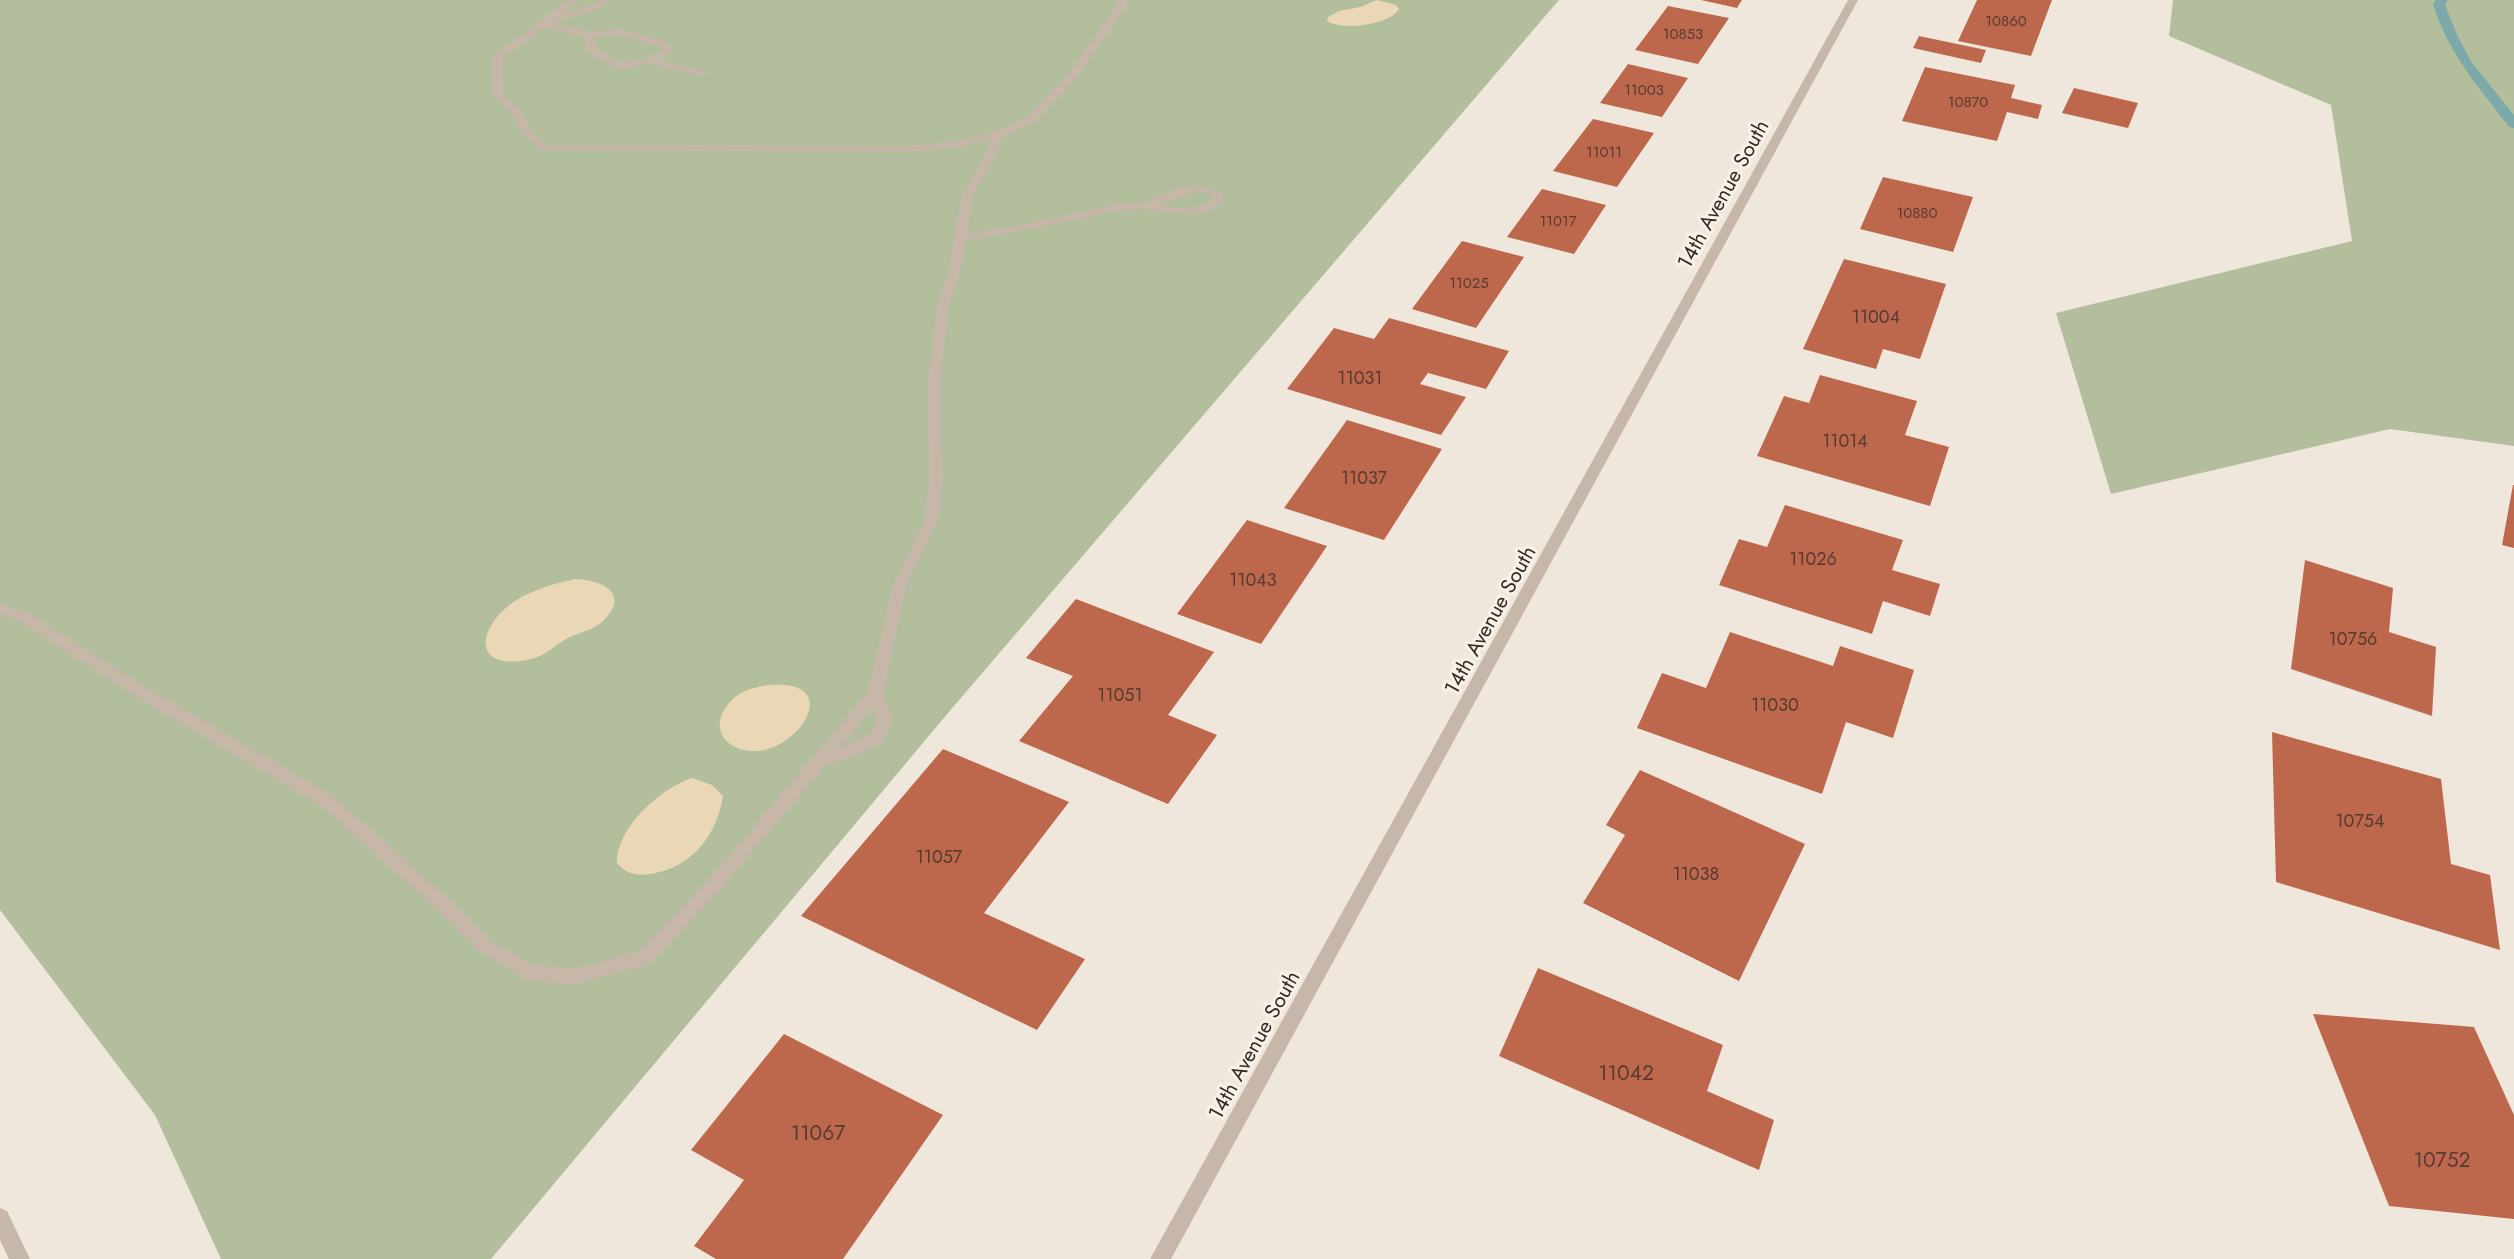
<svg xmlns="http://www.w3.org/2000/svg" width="2514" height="1259" viewBox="0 0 2514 1259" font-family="Jost,sans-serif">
<rect width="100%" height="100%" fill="#f0e7dc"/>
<path fill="#b3be9d" d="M0,0h1559l-611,713 -457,546h-270l-66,-144 -155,-205z
M2173,0h341v446l-124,-17 -279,65 -55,-181 296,-72 -21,-136 -162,-69z"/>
<path fill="#e9d7b5" d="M1377,0l19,5 3,4c-10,16 -56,22 -72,12l1,-4 11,-6 21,-4z
M575,579c27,1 56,14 28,42 -10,9 -21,11 -33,16 -13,6 -24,19 -39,22 -60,14 -55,-32 -16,-58 17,-11 41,-18 60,-22z
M769,685c79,-6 27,70 -18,66 -30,-2 -42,-28 -20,-50 10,-11 25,-14 38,-16z
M692,778l20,7 11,11c-6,40 -32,72 -73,78 -15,2 -23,0 -33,-11 0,-36 43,-74 75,-85z"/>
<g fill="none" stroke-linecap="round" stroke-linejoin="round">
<path fill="#7da9ab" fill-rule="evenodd" d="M2436,0h12l-3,5 12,30 15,28 42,52v13l-5,-1c-32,-43 -58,-69 -76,-122z"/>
</g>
<path fill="#bd684d" d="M1701,0h41l-5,8z
M1977,0h75l-21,56 -73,-15z
M1668,6l61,12 -31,46 -63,-14z
M1919,36l67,14 -5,13 -68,-15z
M1628,64l60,14 -26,39 -62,-14z
M1925,67l90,18 -4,13 31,7 -4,14 -31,-7 -10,29 -95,-20z
M2074,88l64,15 -10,25 -66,-15z
M1593,119l61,14 -37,54 -64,-16z
M1883,177l90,20 -20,55 -93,-23z
M1542,189l64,16 -32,49 -67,-17z
M1462,241l62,16 -48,71 -64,-19z
M1844,259l102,25 -26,75 -37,-10 -7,20 -73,-20z
M1389,318l120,33 -23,38 -58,-16 -8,11 46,13 -25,38 -154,-46 47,-61 40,11z
M1820,375l97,26 -12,34 44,12 -19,59 -173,-50 27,-60 25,7z
M1347,420l95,29 -58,91 -100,-32z
M2513,485h1v63l-12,-3z
M1785,505l118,35 -11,30 48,14 -10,32 -47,-15 -11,33 -153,-49 20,-46 28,8z
M1247,520l80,26 -66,98 -84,-30z
M2305,560l88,28 -4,44 47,15 -4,69 -141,-47z
M1076,599l138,53 -46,63 49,20 -49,69 -149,-63 54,-65 -47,-18z
M1730,632l103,34 7,-20 74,24 -21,68 -47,-16 -24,72 -185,-66 25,-55 44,15z
M2272,732l169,47 10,85 39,11 10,75 -224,-68z
M943,749l126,53 -85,111 101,46 -48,71 -236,-114z
M1640,770l165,74 -66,137 -156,-78 42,-68 -19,-10z
M1538,968l185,77 -16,46 67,29 -15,50 -260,-114z
M2313,1014l161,13 40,88v104l-125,-13z
M784,1034l159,81 -100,144h-127l-22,-13 50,-66 -53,-30z"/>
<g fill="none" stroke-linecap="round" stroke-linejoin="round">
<path fill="#c7b7a9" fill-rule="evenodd" d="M567,0h11l-18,14 37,-11 1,-3h10l-5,7 -51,16 40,9 28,-3 46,13 6,10 -13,7 49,14 -5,3 -54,-13 -24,6 -12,-2 -19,-11 -9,-10 1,-9 -42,-10 -42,32 1,34 19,20 9,18 15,14 360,1 48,-4 40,-10 34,-15 39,-41 51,-72 -1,-4h10l1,4 -53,76 -39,41 -33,15 -8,21 -22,37 -6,39 40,-5 113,-24 22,-1 33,-13 23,-5 25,8 -1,10c-25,20 -51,7 -80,6 -24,0 -48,7 -72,12 -35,7 -69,14 -104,19l-7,37 -10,27 -9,78 3,99 -5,40 -32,66 -23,107 11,25 -11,23 -24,13 -33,10 -106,125 -70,74 -78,21 -44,-5 -49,-29 -40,-40 -118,-105 -188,-111 -114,-74 -19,-7v-10l29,9 116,74 188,109 118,105 40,40 40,23 41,5 66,-17 70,-72 160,-188 24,-105 32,-66 5,-40 -1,-99 9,-78 10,-27 15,-83 22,-37 7,-18 -37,9 -48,4 -367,-2 -16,-16 -9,-18 -21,-22 -1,-36zM620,35l39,11 3,5c-30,13 -44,18 -69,-7l3,-7zM1198,191l15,4 -1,5c-16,12 -36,8 -55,5zM873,707l5,12 -7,15 -31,14z
M1848,0h10l-687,1259h-21z
M0,1208l7,3 23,48h-21l-9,-19z"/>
</g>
<g text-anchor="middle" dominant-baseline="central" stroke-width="6" stroke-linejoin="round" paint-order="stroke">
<g font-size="15" fill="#573b31">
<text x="2006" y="21">10860</text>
<text x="1683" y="34">10853</text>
<text x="1644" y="90">11003</text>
<text x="1968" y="102">10870</text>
<text x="1604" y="152">11011</text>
<text x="1917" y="213">10880</text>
<text x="1558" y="221">11017</text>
<text x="1469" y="283">11025</text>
</g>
<g font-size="18" fill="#573b31">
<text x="1876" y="317">11004</text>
<text x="1360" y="378">11031</text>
<text x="1845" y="441">11014</text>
<text x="1364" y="478">11037</text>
<text x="1813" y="559">11026</text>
<text x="1253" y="580">11043</text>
<text x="2353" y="639">10756</text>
<text x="1120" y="695">11051</text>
<text x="1775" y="705">11030</text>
<text x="2360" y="821">10754</text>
<text x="939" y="857">11057</text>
<text x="1696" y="874">11038</text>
</g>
<g font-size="21" fill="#352c28" stroke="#f8f1e8">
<text transform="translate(1723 194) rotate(-61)">14th Avenue South</text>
<text transform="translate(1490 620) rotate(-61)">14th Avenue South</text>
<text transform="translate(1254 1045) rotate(-61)">14th Avenue South</text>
</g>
<g font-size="21" fill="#573b31">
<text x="1626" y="1073">11042</text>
<text x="818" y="1133">11067</text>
<text x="2442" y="1160">10752</text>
</g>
</g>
</svg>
